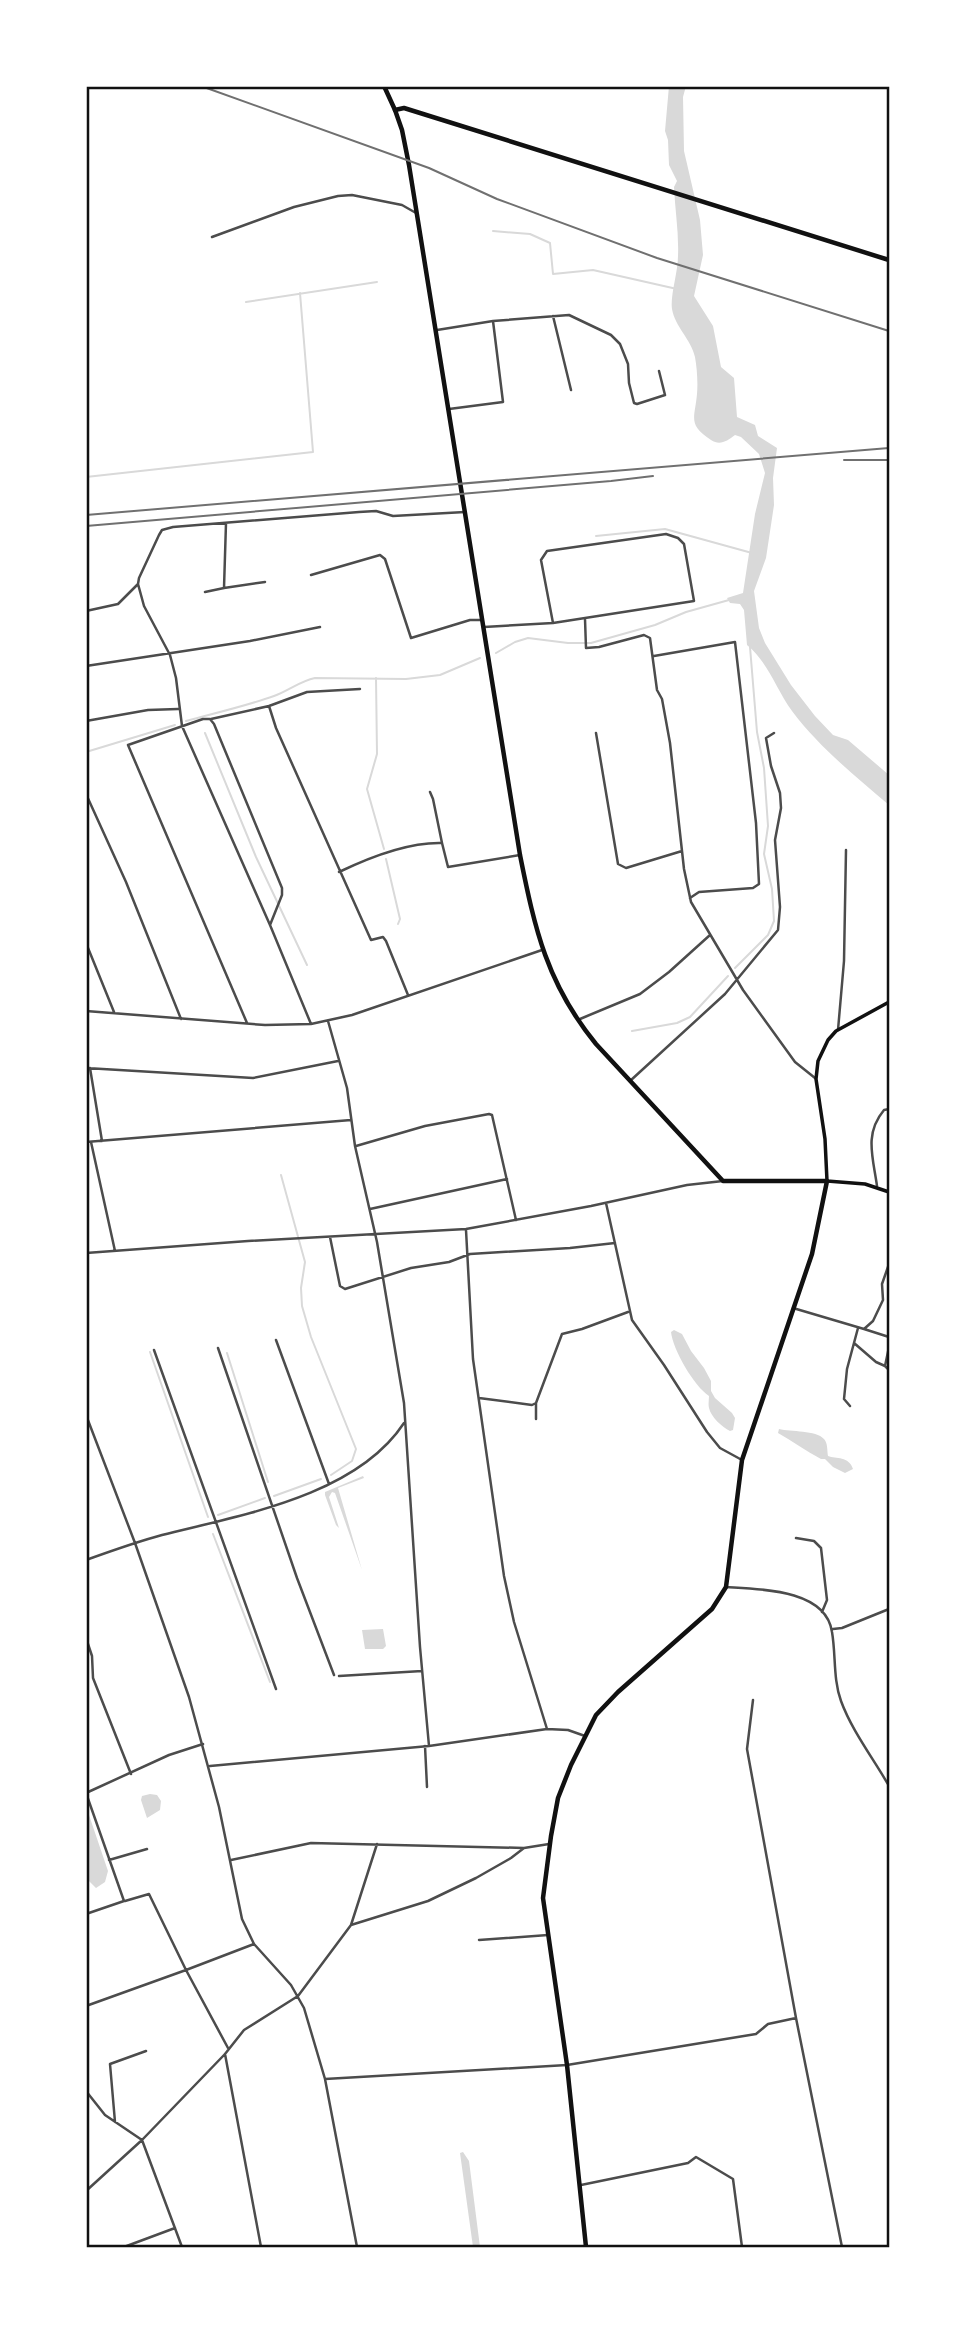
<svg xmlns="http://www.w3.org/2000/svg" width="975" height="2333" viewBox="0 0 975 2333" font-family="Inter,sans-serif">
<rect width="100%" height="100%" fill="#fff"/>
<path fill="#d9d9d9" d="M669,86h17l-3,11 1,54 16,69 3,35 -9,41 19,30 8,41 13,11 3,39 18,8 3,11 19,12 -4,30 1,27 -8,53 -12,33 5,37 6,15 26,42 24,31 18,19 15,5 41,35v30c-34,-29 -70,-58 -97,-94 -16,-22 -24,-49 -45,-66l-3,-35 -4,-6 -10,-1 -3,-5 16,-5 12,-79 10,-41 -6,-19 -18,-17 -6,-2c-8,6 -15,11 -24,5 -24,-16 -16,-22 -14,-46 1,-11 0,-26 -2,-37 -4,-18 -20,-30 -23,-48 -2,-13 6,-37 6,-53 1,-23 -3,-46 -4,-69l3,-6 -8,-16 -1,-25 -3,-9z
M674,1330l8,4 9,17 13,17 7,13v10l4,7 17,15 3,5 -2,12 -3,1c-8,-4 -19,-14 -21,-23 -1,-4 0,-8 0,-12 -15,-10 -36,-46 -38,-64z
M779,1429c12,3 37,1 45,10 4,4 3,12 4,17 8,3 21,0 25,13l-8,4 -12,-6 -8,-8h-4c-15,-8 -29,-18 -43,-26z
M363,1476l1,2 -26,10 24,82 -27,-77 -3,-1 -3,5 10,31 -3,-3 -11,-30v-3z
M383,1629l3,17 -3,3h-18l-3,-19z
M150,1794l7,1 4,6 -1,9 -13,8 -6,-18 1,-4z
M86,1814l3,1 19,56 -3,11 -9,6 -10,-10z
M463,2152l6,9 11,86h-7l-13,-94z"/>
<g fill="none" stroke-linecap="round" stroke-linejoin="round">
<path stroke="#d9d9d9" stroke-width="2" d="M493,231l37,3 20,9 3,31 40,-4 84,19
M246,302l131,-20
M86,477l227,-25 -13,-159
M596,536l69,-7 87,24
M496,653l19,-11 13,-4 40,5h23l64,-18 31,-13 43,-12
M376,678l1,76 -10,35 17,60
M186,721c29,-8 60,-15 88,-25 14,-5 26,-15 41,-18l91,1 34,-4 40,-17
M205,733l51,124 51,108
M86,752l89,-27
M386,859l14,60 -2,5
M735,968l33,-33 6,-14 -2,-32 -8,-35 4,-28 -4,-58 -7,-36 -7,-85
M632,1031l45,-8 13,-6 38,-41
M281,1175l24,87 -4,26 1,18 9,31 45,112 -4,12 -21,14
M150,1352l58,165
M227,1353l41,129
M274,1496l47,-17
M218,1515l47,-17
M213,1534l57,148"/>
<path stroke="#4c4c4c" stroke-width="2.5" d="M212,237l82,-30 44,-11 14,-1 50,10 14,8
M553,316l18,74
M437,330l56,-9 76,-6 42,20 9,9 8,20 1,19 5,20 3,1 28,-9 -6,-24
M449,409l54,-7 -10,-81
M311,575l69,-20 5,4 26,79 59,-18h12
M224,588l41,-6
M205,592l19,-4 2,-65
M86,611l32,-7 20,-20
M585,619l1,29 13,-1 45,-12 6,3 7,52 5,9 8,44 14,126 7,33 52,88 52,72 20,16
M484,627l69,-4 141,-22 -10,-57 -6,-6 -12,-4 -119,17 -6,9 12,63
M654,656l81,-14 21,181 3,61 -6,4 -54,4 -9,6
M86,666l164,-25 70,-14
M360,689l-53,3 -38,14 7,22 95,212 12,-3 3,4 22,54
M211,719l58,-13
M86,721l62,-11 30,-1
M596,733l22,131 8,4 56,-17
M430,792l3,7 9,44
M86,794l40,88 55,137
M339,872c29,-14 70,-30 103,-29l6,24 72,-12
M86,943l28,69
M86,1011l179,14 46,-1 41,-9 190,-65
M580,1019l60,-25 29,-22 41,-37
M328,1021l19,67 8,58 22,96 27,161 16,244 9,99
M247,1023l-119,-278 75,-26h7l4,5 68,164v7l-12,30
M311,1024l-41,-99 -88,-199 -6,-48 -6,-23 -26,-49 -6,-22 1,-6 20,-43 3,-5 11,-3 186,-15 17,-1 17,5 72,-4
M838,1030l6,-69 2,-111
M86,1068l167,10 85,-17
M90,1068l12,73
M630,1081l95,-87 53,-64 2,-23 -5,-67 6,-32 -1,-15 -9,-27 -5,-28 8,-5
M86,1142l265,-22
M91,1142l24,109
M356,1146l69,-20 64,-12 3,1 24,105
M877,1186c-4,-29 -13,-52 7,-76l5,-1
M606,1203l26,117 32,45 43,67 13,16 22,12
M370,1209l137,-30
M466,1230l7,129 31,217 10,46 33,107
M330,1237l10,49 5,3 66,-21 38,-6 21,-8 100,-6 45,-5
M86,1253l162,-12 218,-12 125,-23 96,-21 36,-4
M793,1308l71,21 9,-8 10,-21 -1,-16 7,-20
M864,1329l25,8
M276,1340l53,144
M854,1343l22,19 9,4
M889,1347l-4,19 4,4
M218,1348l79,230 37,97
M154,1350l122,339
M479,1398l53,7 4,-2 26,-69 20,-5 46,-17
M850,1406l-6,-7 3,-30 11,-41
M86,1415l49,128 54,154 30,110 23,112 12,25 37,41 13,23 21,71 32,168
M536,1419v-16
M796,1538l18,3 7,7 6,52 -5,12
M86,1560c25,-9 50,-18 76,-25 79,-20 194,-39 242,-112
M726,1587c33,2 100,2 106,45 4,23 1,47 9,69 11,30 32,57 48,85
M833,1629l9,-1 47,-19
M86,1638l6,18 1,22 38,96
M339,1676l83,-5
M753,1700l-6,49 49,269 46,229
M425,1746l2,41
M210,1766l219,-20 118,-17 21,1 17,6
M109,1860l38,-11
M231,1860l80,-17 213,5
M125,1901l24,-7 37,76 68,-26
M86,1914l38,-13 -38,-108 83,-38 34,-11
M351,1925l26,-81
M479,1940l69,-5
M86,2006l100,-36 42,78
M225,2054l36,193
M325,2079l242,-14 189,-31 12,-10 28,-6
M86,2091l19,24 37,25 40,107
M115,2122l-5,-58 36,-13
M581,2185l107,-22 8,-6 37,22 9,68
M86,2191l56,-51 83,-86 19,-24 54,-34 53,-71 77,-24 48,-23 35,-20 13,-10 25,-4
M124,2247l51,-19"/>
<path stroke="#111" stroke-width="3.5" d="M889,1002l-53,29 -8,9 -10,21 -2,18 9,60 2,42 38,3 24,8"/>
<path stroke="#111" stroke-width="4.5" d="M395,110l7,20 7,35 111,690c15,75 27,129 76,189l127,137h104l-15,73 -70,206 -16,127 -14,22 -94,83 -22,23 -25,50 -13,33 -7,38 -8,62 24,167 19,182"/>
<path stroke="#111" stroke-width="4.5" d="M384,86l11,24 9,-2 485,152"/>
<path stroke="#707070" stroke-width="2" d="M201,86l228,82 68,31 160,59 232,73
M261,86l21,2 25,-2
M844,460h45
M86,515l803,-67
M86,526l525,-45 42,-5"/>
</g>
<rect width="975" height="2333" fill="none" stroke="#ffffff" stroke-width="175"/>
<rect x="88" y="88" width="800" height="2158" fill="none" stroke="#111" stroke-width="2.5"/>
</svg>
